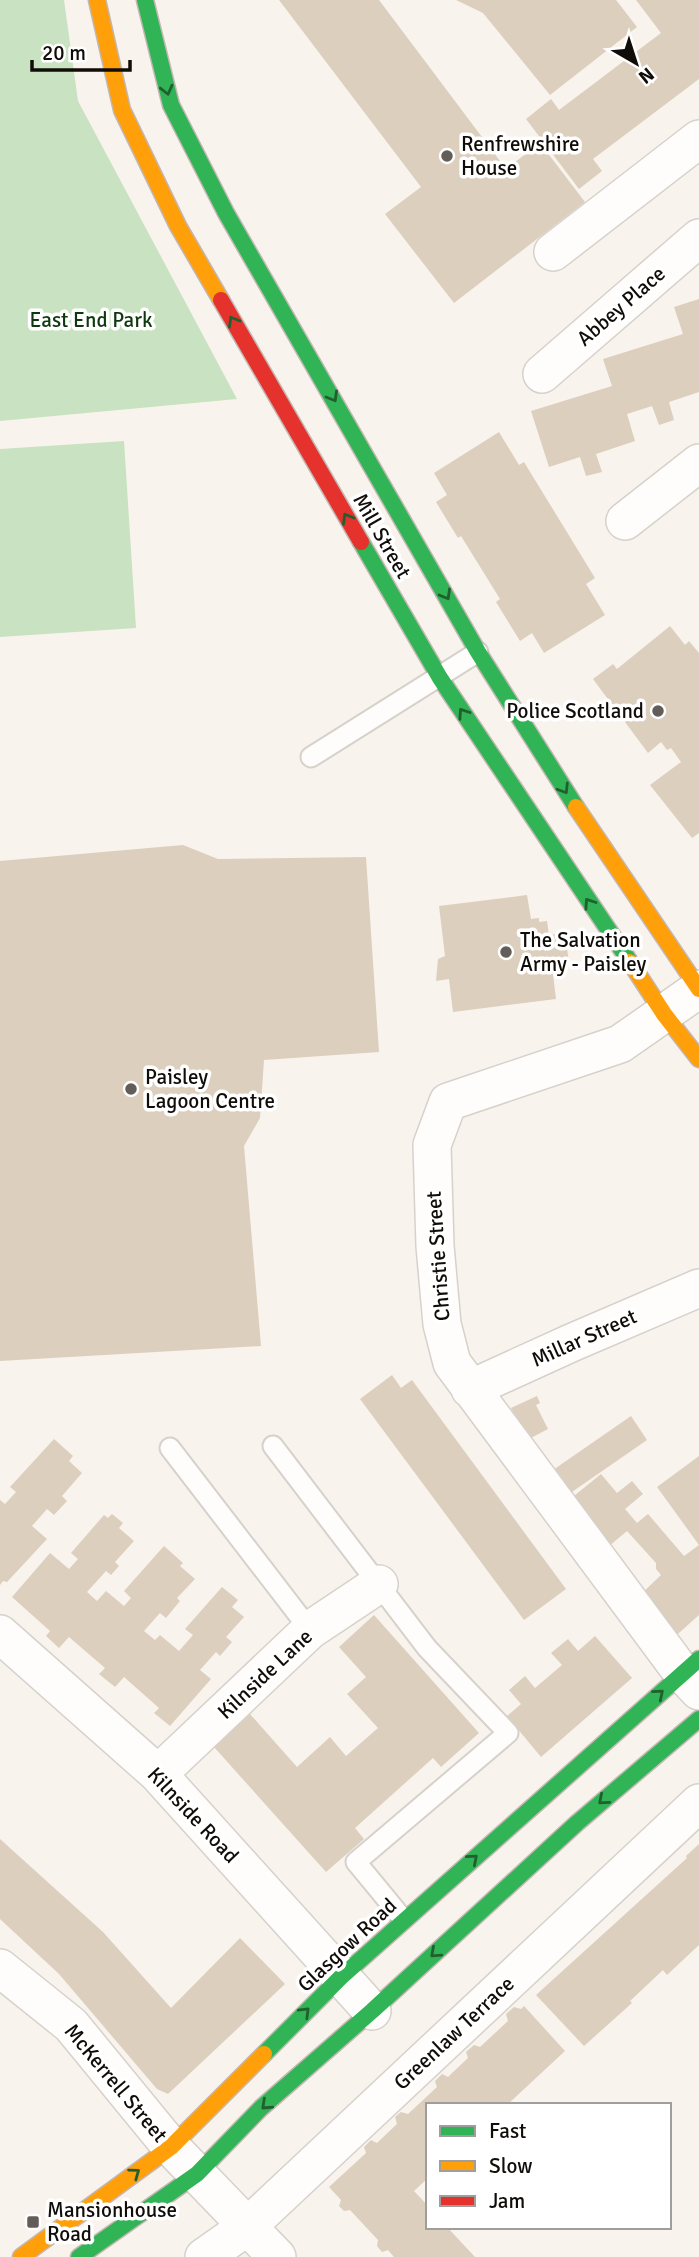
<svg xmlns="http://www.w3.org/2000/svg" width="699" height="2257" viewBox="0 0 699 2257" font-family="Signika,sans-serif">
<rect width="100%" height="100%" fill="#f9f3ed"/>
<path fill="#c9e2c1" d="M0,0h64l14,101 159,298 -237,22z
M124,441l12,187 -136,9v-188z"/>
<path fill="#dccfbe" d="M279,0h100l127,169 34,-26 45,59 -131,101 -69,-89 36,-27z
M456,0h160l21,27 -87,68 -67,-82z
M636,0h63v79l-106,80 9,12 -23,18 -53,-70 25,-20 8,11 102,-77z
M699,299v93l-30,10 5,18 -15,5 -7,-19 -25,8 8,27 -39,13 6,18 -16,4 -6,-19 -31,10 -18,-56 81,-25 -9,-27 80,-25 -9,-27z
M499,432l20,33 5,-3 71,116 -9,6 19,31 -61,38 -12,-20 -12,8 -24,-39 4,-3 -39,-63 -3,2 -22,-36 11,-7 -13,-22z
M670,626l15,19 4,-4 10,12v180l-7,5 -42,-53 31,-23 -10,-14 -4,2 -6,-8 -13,11 -55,-74 20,-15 4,5z
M183,845l35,14 148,-2 13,195 -115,8 -4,58 -16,28 17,200 -261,15v-500z
M527,895l4,24 8,-1v4l8,-1 2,14 8,-1 2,14h8l2,15 -17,3 4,33 -103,13 -4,-33 -13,2 2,-22 7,-3 -6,-50z
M392,1375l9,13 11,-8 154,209 -42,31 -164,-221z
M537,1396l3,7 -4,2 12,24 -21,11 -16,-32z
M631,1416l16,24 -78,54 -16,-24z
M54,1439l19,17 -4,5 13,12 -20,23 5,5 -13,14 -7,-6 -15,17 15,13 -40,43 -4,-1 -3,4v-85l5,4 11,-12 -6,-5z
M699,1456v159l-29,26 -32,-44 23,-22 -5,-6v-6l-29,-32 -19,16 -39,-47 32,-26 16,19 15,-12 11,13 -18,15 12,14 11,-9 36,42 15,-11 -42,-58z
M112,1514l11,9 -4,5 15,13 -19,21 4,4 -8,9 -5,-4 -19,21 10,9 9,-10 18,15 7,-8 -7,-7 40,-45 19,17 -3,3 15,13 -18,19 3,3 -14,17 -6,-5 -16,18 11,9 5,-5 19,16 14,-16 -8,-6 37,-42 16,13 -6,7 12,10 -18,20 6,5 -12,14 -4,-4 -16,18 11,9 -41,47 -16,-13 5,-5 -35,-31 -9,10 -16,-13 6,-6 -36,-31 -10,11 -13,-12 4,-5 -38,-34 38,-44 19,16 9,-10 -7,-6 33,-38 4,3z
M374,1615l105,118 -38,34 -8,-9 -78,70 9,11 -38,33 -112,-125 36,-33 47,53 33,-30 16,19 32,-28 -31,-34 19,-17 -27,-30z
M595,1636l37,42 -91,79 -34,-41 14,-12 -12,-14 16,-14 10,12 27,-23 -11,-12 17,-14 10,12z
M0,1839l103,93 68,76 69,-70 45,46 -117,110 -11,-5 -98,-115 -59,-55z
M699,1844v101l-32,30 -4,-5 -33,31 2,2 -48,43 -48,-51 151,-137 -1,-2z
M524,2006l41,45 -58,54h-79v73l-14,13 14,15v21h19l28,30h-81l-6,-7 -6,2 -5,-6 1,-6 -28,-30 -6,1 -5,-5 2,-6 -12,-13 37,-34 -2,-6 7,-7 6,3 20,-19 -2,-7 6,-5 7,2 29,-27 -2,-6 7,-7 6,3 3,-3 17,-16 -2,-6 8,-7 6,2 28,-26 -2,-7 8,-7 7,2z"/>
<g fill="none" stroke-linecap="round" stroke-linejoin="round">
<defs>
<path id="lane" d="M311,757l167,-105
M273,1446l154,202 81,85 -152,129 47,57
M170,1448l140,182"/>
<path id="street" d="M553,252l146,-113
M542,374l157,-136
M625,521l74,-58
M699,989l-79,55 -172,58 -16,43 3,101 7,78 10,39 231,311 16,17
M470,1389l101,-46 128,-55
M0,1634l158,140 214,237
M158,1774l152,-144 69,-46
M0,1968l71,57 100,122 106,110
M204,2257l44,-31 451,-423"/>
<path id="fast" d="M145,0l26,105 55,108 252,439 98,155
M361,542l79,136 190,284
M264,2054l77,-77 358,-318
M79,2257l118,-83 64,-66 111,-97 205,-188 122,-104"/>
<path id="slow" d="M97,0l25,110 56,116 43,74
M576,807l123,182
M630,962l34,52 35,45
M21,2257l150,-110 93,-93"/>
<path id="jam" d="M221,300l140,242"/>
</defs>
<use href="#lane" stroke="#d6d1cb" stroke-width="23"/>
<use href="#street" stroke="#d6d1cb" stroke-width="40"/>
<use href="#fast" stroke="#c3b7b3" stroke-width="19"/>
<use href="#slow" stroke="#c3b7b3" stroke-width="19"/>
<use href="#jam" stroke="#c3b7b3" stroke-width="19"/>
<use href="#lane" stroke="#fefdfc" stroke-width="19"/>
<use href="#street" stroke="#fefdfc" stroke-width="37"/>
<use href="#fast" stroke="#30b455" stroke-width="16"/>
<use href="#slow" stroke="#ff9f0a" stroke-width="16"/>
<use href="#jam" stroke="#e5322d" stroke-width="16"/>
</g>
<defs><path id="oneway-chevron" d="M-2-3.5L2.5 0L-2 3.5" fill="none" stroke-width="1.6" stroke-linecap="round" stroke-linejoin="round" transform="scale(1.75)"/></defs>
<g stroke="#20602e">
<use href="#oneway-chevron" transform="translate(167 90) rotate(76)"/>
<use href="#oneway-chevron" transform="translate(233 321) rotate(-120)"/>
<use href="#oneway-chevron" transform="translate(333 397) rotate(60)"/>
<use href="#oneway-chevron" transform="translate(347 518) rotate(-120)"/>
<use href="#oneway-chevron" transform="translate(446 595) rotate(60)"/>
<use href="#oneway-chevron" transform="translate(463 713) rotate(-124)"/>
<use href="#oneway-chevron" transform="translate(564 789) rotate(58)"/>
<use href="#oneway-chevron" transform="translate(589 903) rotate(-124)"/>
<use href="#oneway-chevron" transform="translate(659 1694) rotate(-40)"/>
<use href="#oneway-chevron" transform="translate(603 1800) rotate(139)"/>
<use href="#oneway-chevron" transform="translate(473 1859) rotate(-41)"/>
<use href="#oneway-chevron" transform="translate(435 1953) rotate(138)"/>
<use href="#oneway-chevron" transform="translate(305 2012) rotate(-45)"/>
<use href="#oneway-chevron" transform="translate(266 2105) rotate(137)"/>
<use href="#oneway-chevron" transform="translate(135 2173) rotate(-36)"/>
</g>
<g fill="#625d58" stroke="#fff" stroke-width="2.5">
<circle cx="447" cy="156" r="7"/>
<circle cx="658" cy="711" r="7"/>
<circle cx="506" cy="952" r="7"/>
<circle cx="131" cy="1089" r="7"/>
<rect x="26" y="2215" width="14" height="14" rx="3.5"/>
</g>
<g text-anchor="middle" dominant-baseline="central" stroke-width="7" stroke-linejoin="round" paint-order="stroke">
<g font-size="21" fill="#100c08" stroke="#fff" text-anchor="start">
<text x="461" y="144">Renfrewshire<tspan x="461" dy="24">House</tspan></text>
<text x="644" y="711" text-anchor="end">Police Scotland</text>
<text x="520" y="940">The Salvation<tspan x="520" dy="24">Army - Paisley</tspan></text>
<text x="145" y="1077">Paisley<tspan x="145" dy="24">Lagoon Centre</tspan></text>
<text x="47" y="2210">Mansionhouse<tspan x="47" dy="24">Road</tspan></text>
</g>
<g font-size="21" fill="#100c08" stroke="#fff">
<text transform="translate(621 306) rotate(-41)">Abbey Place</text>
<text transform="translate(382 536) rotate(60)">Mill Street</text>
<text transform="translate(438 1256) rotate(-94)">Christie Street</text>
<text transform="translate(584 1338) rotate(-24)">Millar Street</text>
<text transform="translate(265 1674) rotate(-43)">Kilnside Lane</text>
<text transform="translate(193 1815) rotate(47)">Kilnside Road</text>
<text transform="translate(347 1945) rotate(-43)">Glasgow Road</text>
<text transform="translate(454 2033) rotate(-43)">Greenlaw Terrace</text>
<text transform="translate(116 2083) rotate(50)">McKerrell Street</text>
</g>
<g font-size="21" fill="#0e380d" stroke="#fff">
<text x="91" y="320">East End Park</text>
</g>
</g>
<rect x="426" y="2103" width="245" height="126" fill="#ffffff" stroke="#9f9e9c" stroke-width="2"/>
<rect x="440" y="2126" width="35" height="10" fill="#30b455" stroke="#9f9e9c" stroke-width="2"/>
<text x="489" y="2138" font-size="21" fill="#100c08">Fast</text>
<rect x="440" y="2161" width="35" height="10" fill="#ff9f0a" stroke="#9f9e9c" stroke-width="2"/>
<text x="489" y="2173" font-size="21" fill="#100c08">Slow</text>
<rect x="440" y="2196" width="35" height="10" fill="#e5322d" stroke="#9f9e9c" stroke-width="2"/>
<text x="489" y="2208" font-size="21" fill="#100c08">Jam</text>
<g transform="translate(636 63) rotate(141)" stroke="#ffffff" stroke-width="5" paint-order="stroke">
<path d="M0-5L12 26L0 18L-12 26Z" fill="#100c08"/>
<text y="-10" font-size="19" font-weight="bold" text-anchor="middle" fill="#100c08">N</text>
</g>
<path d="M32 60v10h98v-10" fill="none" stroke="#100c08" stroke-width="3.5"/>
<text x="42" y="60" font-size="21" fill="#100c08" stroke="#ffffff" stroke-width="5" paint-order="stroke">20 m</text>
</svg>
